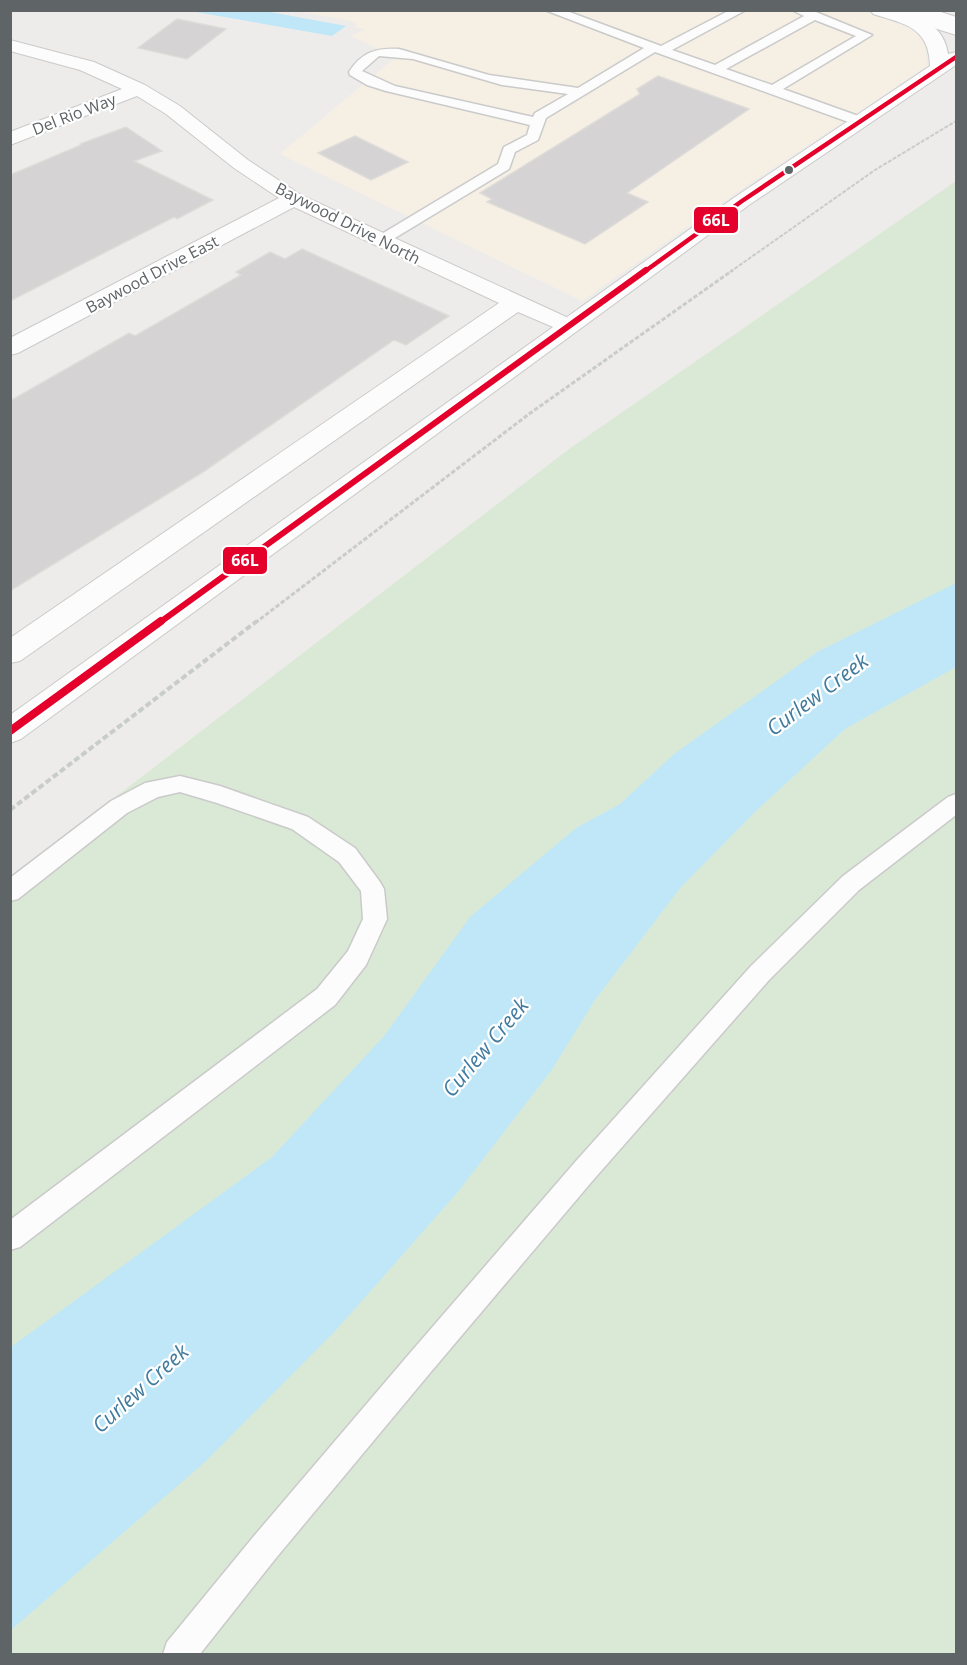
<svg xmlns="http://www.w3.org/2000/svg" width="967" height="1665" viewBox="0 0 967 1665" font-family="'Open Sans',sans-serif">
<rect width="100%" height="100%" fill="#eeecea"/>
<path fill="#f6efe4" d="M861,10l48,18 11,7 5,9 2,22 -181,120 -164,115 -302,-147 116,-97 -45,-21 14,-7 -10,-2 1,-3 -5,-3 -57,-10z"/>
<path fill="#dae9d6" d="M956,181v1473h-945v-777l558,-428z"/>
<path fill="#bfe7f7" d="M190,11h75l81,15 -14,10z
M956,583v84l-111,62 -88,81 -76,77 -86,113 -44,71 -94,122 -120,136 -132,133 -194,168v-283l261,-190 112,-121 86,-119 106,-89 44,-24 54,-50 143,-102z"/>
<path fill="#d5d3d3" stroke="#dedcd9" stroke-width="1.5" d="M177,19l49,10 -39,30 -49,-11z
M658,76l91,33 -122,84 21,9 -63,42 -98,-42 5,-3 -12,-6 160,-99 -3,-5z
M126,127l36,24 -28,10 79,39 -36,19 -3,-2 -164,84v-126l71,-30 -1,-1z
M355,136l53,26 -37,18 -53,-27z
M302,249l147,67 -43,29 -12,-5 -191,132 -193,119v-190l119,-68 6,3 106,-61 -5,-3 34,-20 15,7z"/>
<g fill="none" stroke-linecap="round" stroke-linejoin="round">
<defs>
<path id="service" d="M545,10h19l97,36 69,-36h16l-74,40 43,15 89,-49 -12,-6h19l61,25 -89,54 81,29 2,3 -7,4 -5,-1 -199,-72 -109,66 -8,22 -23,12 -6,17 -124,75h-10l-2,-3 2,-3 123,-74 6,-17 23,-12 3,-10 -144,-34 -19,-6 -17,-10 -1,-3c13,-20 27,-24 50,-23l90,26 89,13 66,-40zM815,20l41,16 -84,49 -46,-16zM379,56l34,3 89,26 66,9 -33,19 -2,4 -9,-2 -129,-29 -33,-15z
M180,776l40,10 88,31 47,31 25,34 4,7 3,30 -21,46 -31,40 -315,242 -10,3v-30l307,-231 31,-38 15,-32 -2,-28 -22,-29 -47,-33 -75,-26 -37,-11 -22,5 -31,16 -109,86 -8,2v-23l101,-77 34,-18z
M956,794v21l-97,75 -90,90 -175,199 -164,194 -154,185 -76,96h-37l4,-12 87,-106 156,-183 166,-192 175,-195 92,-90 105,-79z"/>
<path id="minor" d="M10,40l84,22 51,23 35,21 68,54 53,35 274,126 4,5 -4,5 -8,2 -49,-21 -498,349 -10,2v-25l489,-335 -205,-96 -276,146 -8,2v-17l269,-140 -45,-30 -68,-54 -29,-18 -127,49v-13l112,-43 -42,-19 -70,-19z"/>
<path id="tertiary" d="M888,10h27l41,14v11l-66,-21z"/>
<path id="secondary" d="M871,10c30,0 72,6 77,44l8,-2v13l-207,140 -728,534 -11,4v-28l725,-518 195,-131c-1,-39 -25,-42 -57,-52z
M906,10h29l21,7v10l-48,-13z"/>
</defs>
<use href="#service" stroke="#cbcaca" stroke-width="3"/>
<use href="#minor" stroke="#cbcaca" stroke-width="2"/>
<use href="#tertiary" stroke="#cbcaca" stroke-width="2"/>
<use href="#secondary" stroke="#cacaca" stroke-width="2"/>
<path stroke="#c8ccca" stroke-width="2" stroke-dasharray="4 1.5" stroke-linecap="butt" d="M730,272l145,-102 81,-49"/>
<path stroke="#c8ccca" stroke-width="3" stroke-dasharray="4.5 2" stroke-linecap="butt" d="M255,623l274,-209 204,-144"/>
<path stroke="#c8ccca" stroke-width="4" stroke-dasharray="6 3" stroke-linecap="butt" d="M10,810l247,-189"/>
<use href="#service" fill="#fcfcfc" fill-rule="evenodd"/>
<use href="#minor" fill="#fcfcfc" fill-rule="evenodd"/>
<use href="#tertiary" fill="#fcfcfc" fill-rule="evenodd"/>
<use href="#secondary" fill="#fcfcfc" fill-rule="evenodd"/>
<defs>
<path id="bus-1-far2" d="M644,272l98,-71 214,-144"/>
<path id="bus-1-far1" d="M159,623l487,-353"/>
<path id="bus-1" d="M10,731l151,-110"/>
</defs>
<use href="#bus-1-far2" stroke="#fff" stroke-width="8"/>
<use href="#bus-1-far1" stroke="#fff" stroke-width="10"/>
<use href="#bus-1" stroke="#fff" stroke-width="12"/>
<use href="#bus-1-far2" stroke="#e4002b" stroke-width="4.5"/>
<use href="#bus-1-far1" stroke="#e4002b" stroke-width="6"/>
<use href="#bus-1" stroke="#e4002b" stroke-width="8"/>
</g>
<circle fill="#5f6467" stroke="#fff" stroke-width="2" cx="789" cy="170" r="5"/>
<g text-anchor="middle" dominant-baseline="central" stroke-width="4.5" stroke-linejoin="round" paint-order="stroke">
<g font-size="16" fill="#5f6467" stroke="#fff">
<text transform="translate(74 114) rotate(-21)">Del Rio Way</text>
<text transform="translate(348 223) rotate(27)">Baywood Drive North</text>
<text transform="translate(152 274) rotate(-28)">Baywood Drive East</text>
</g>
<g font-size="21" font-style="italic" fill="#417b9e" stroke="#fff">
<text transform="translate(817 694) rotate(-37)">Curlew Creek</text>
<text transform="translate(485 1047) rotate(-50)">Curlew Creek</text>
<text transform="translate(140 1388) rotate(-42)">Curlew Creek</text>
</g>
</g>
<g stroke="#fff" stroke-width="2">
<rect x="693" y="206" width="46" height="28" rx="6" fill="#e4002b"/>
<rect x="222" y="546" width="46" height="29" rx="6" fill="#e4002b"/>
</g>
<g font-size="16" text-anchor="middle" font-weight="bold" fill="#fff">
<text x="716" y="226">66L</text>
<text x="245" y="566">66L</text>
</g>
<rect width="967" height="1665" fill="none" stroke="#5f6467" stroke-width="24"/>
</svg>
